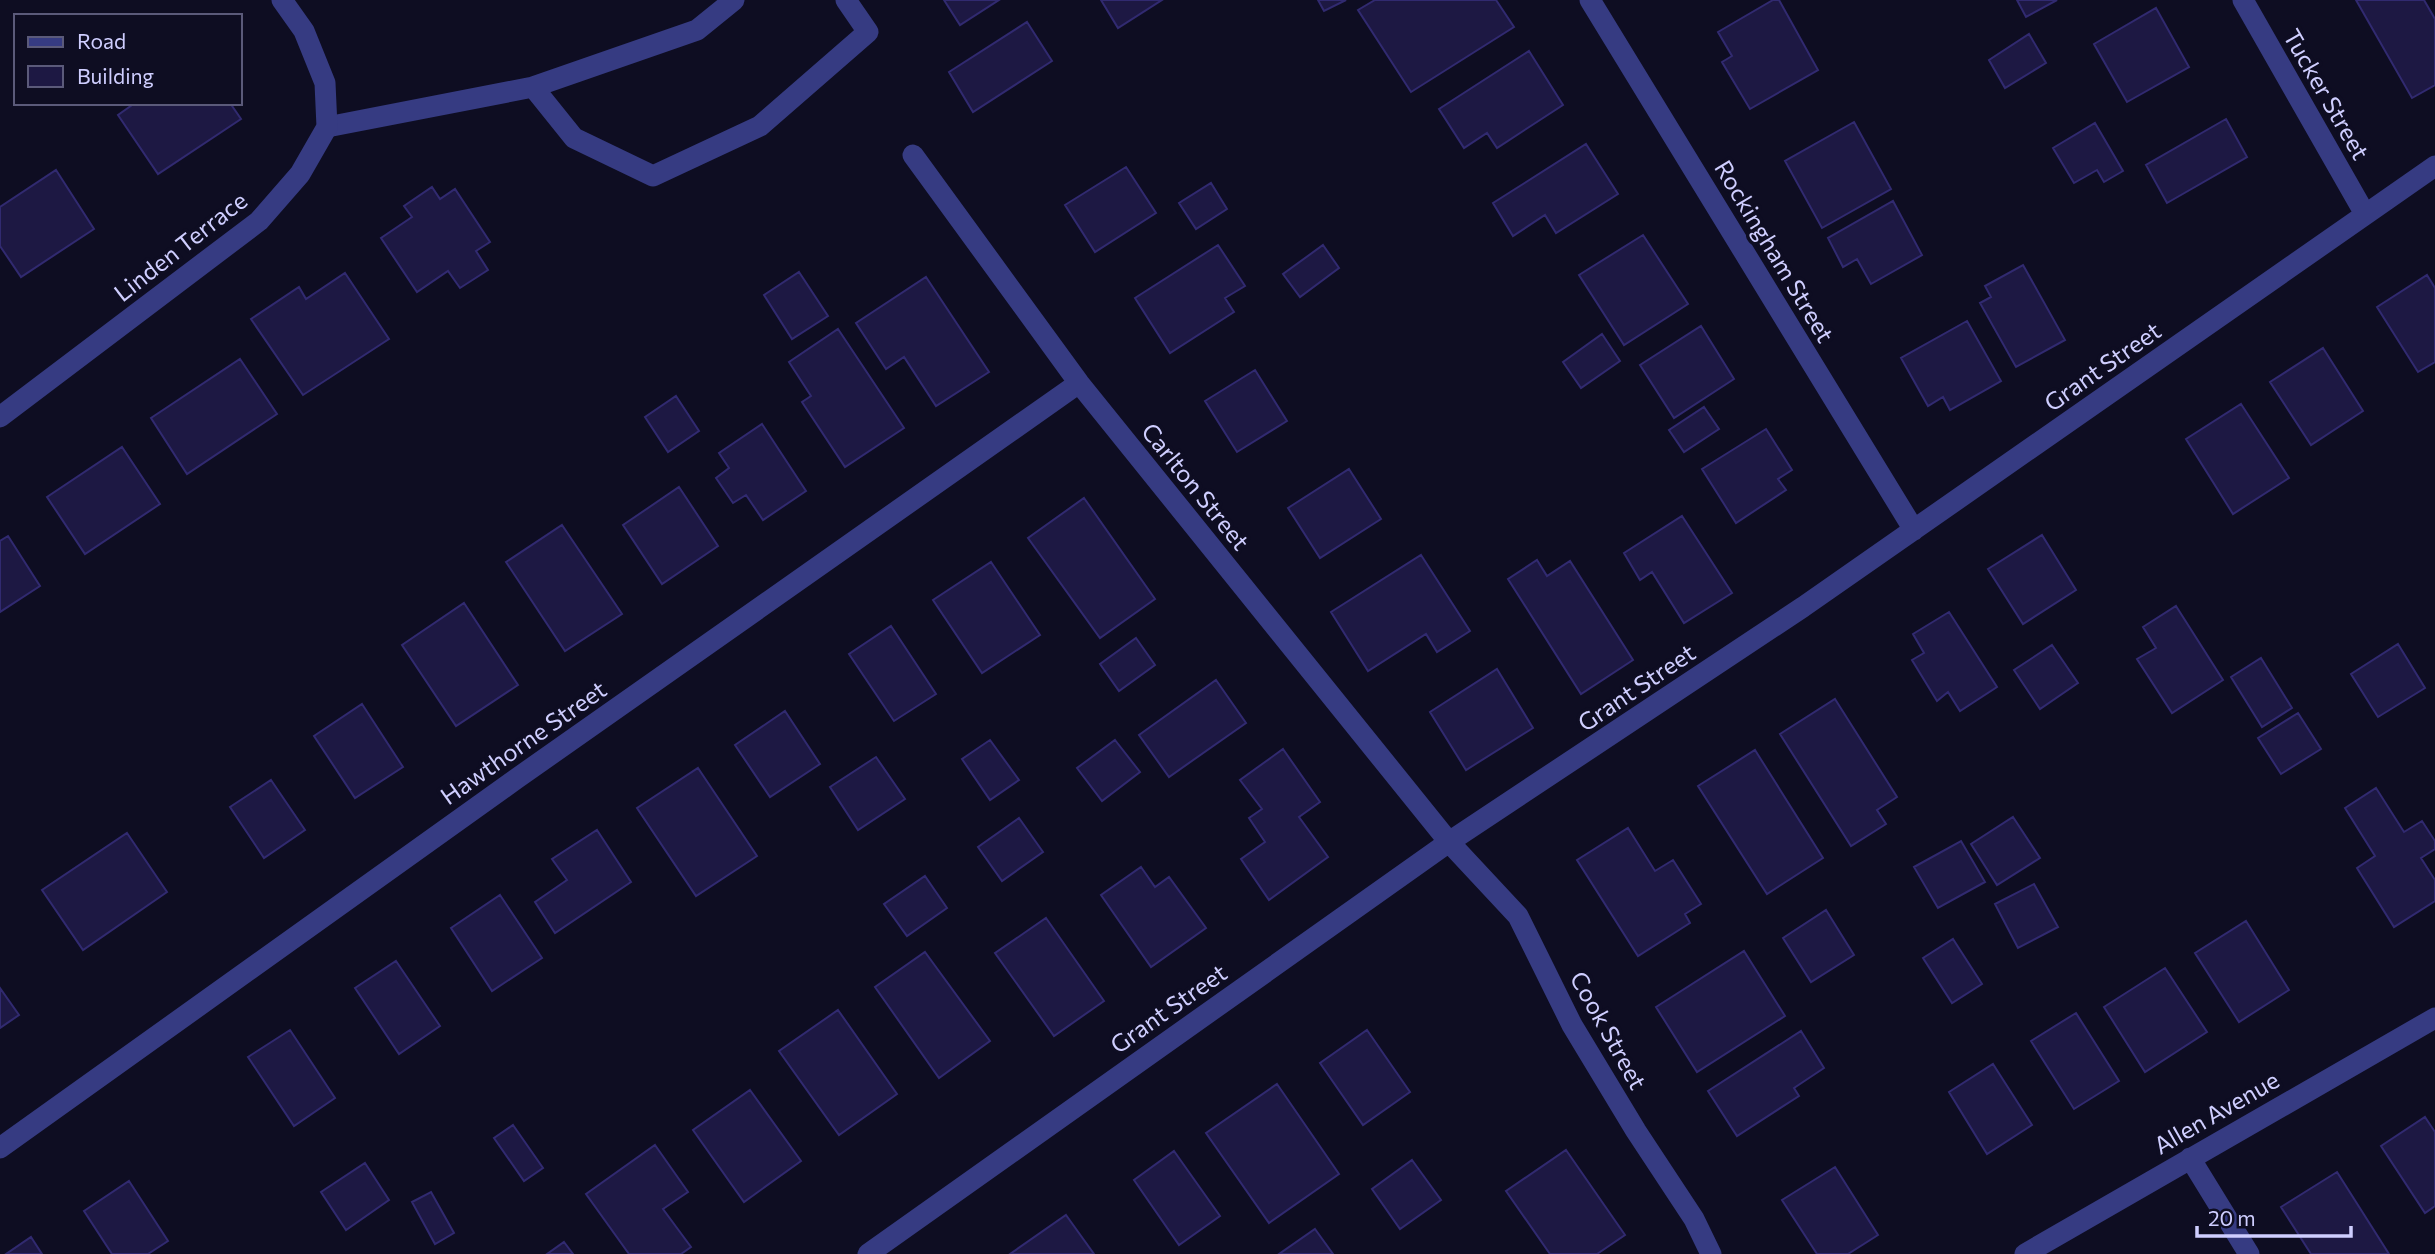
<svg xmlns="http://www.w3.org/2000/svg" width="2435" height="1254" viewBox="0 0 2435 1254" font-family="Commissioner,sans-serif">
<rect width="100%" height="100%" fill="#0e0d22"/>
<path fill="#1d1843" stroke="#312a70" stroke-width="2" d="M944,0h55l-39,25z
M1101,0h61l-44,28z
M1318,0h28l-22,11z
M1375,0h121l18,27 -103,65 -53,-82z
M1773,0h6l39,70 -68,39 -28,-47 10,-6 -14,-24z
M2017,0h40l-31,17z
M2356,0h68l11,19v66l-23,13z
M2156,8l33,59 -62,35 -33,-58z
M1027,22l25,39 -79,51 -24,-40z
M2029,34l17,29 -41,25 -16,-28z
M1529,51l34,54 -66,43 -10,-15 -23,15 -25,-39z
M135,103h95l11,16 -83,55 -40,-59z
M2226,119l21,38 -80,46 -21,-38z
M1854,122l37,67 -69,39 -37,-67z
M2095,123l28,48 -19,11 -7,-12 -23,13 -21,-35z
M1586,144l32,50 -62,39 -11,-18 -32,21 -20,-33z
M1126,167l30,46 -61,39 -30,-47z
M56,170l38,59 -73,48 -21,-31v-39z
M1211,183l16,26 -31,20 -17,-26z
M432,187l8,12 15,-10 35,53 -14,9 12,19 -28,18 -12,-17 -31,21 -36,-54 31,-21 -8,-11z
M1893,201l29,54 -51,29 -14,-25 -14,8 -15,-29z
M1643,235l45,69 -64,41 -45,-70z
M1218,245l27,41 -20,12 9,14 -64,41 -35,-55z
M1323,245l16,23 -39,29 -17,-23z
M2023,265l42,75 -49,27 -36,-64 11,-6 -6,-11z
M799,272l29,44 -36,23 -28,-44z
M345,273l44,66 -86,56 -52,-76 48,-32 7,12z
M2427,275l8,13v74l-17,10 -41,-65z
M926,277l63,95 -53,34 -32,-49 -18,12 -30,-46z
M1967,321l34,60 -51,29 -7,-13 -15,9 -27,-48z
M1701,326l33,53 -60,39 -34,-53z
M838,329l66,99 -59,39 -43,-65 9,-6 -22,-34z
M1602,334l18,27 -39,27 -18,-26z
M2323,348l40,63 -52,34 -41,-63z
M240,359l37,55 -90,60 -36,-56z
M1255,370l32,51 -50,31 -32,-51z
M676,396l23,35 -31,21 -23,-35z
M2241,404l48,74 -56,36 -47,-75z
M1704,407l15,22 -35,23 -15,-22z
M762,424l44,67 -43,29 -17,-25 -13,8 -17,-25 13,-10 -10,-15z
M1766,429l26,41 -14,9 8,11 -50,33 -34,-54z
M122,447l38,57 -75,50 -38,-57z
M1349,469l32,50 -61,39 -32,-50z
M679,487l39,59 -56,38 -39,-59z
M1084,498l71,101 -55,39 -72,-100z
M1682,516l50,77 -48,30 -32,-51 -12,8 -16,-27z
M562,525l60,89 -57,37 -59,-89z
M2042,535l34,55 -53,34 -35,-55z
M8,536l32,50 -40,26v-71z
M1421,555l49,76 -33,21 -11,-18 -58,37 -37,-59z
M1537,560l10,16 23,-15 63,99 -52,34 -73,-115z
M991,562l49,73 -58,38 -49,-73z
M464,603l54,82 -62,41 -54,-81z
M2176,606l47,74 -51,33 -35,-54 19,-11 -13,-21z
M1949,612l48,75 -37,24 -12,-19 -11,9 -25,-41 12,-7 -11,-19z
M891,626l45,68 -42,27 -45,-67z
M1136,638l19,27 -36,26 -19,-27z
M2398,644l27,44 -47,29 -27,-43z
M2052,645l26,38 -38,26 -26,-39z
M2261,658l31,50 -30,19 -31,-50z
M1497,669l36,59 -67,42 -36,-58z
M1216,680l30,43 -77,54 -30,-42z
M1835,699l62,98 -20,13 9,14 -35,22 -71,-112z
M362,704l41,63 -48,31 -41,-62z
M785,711l35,53 -50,33 -35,-52z
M2298,713l23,36 -40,25 -23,-36z
M990,740l29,40 -29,20 -28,-41z
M1115,740l25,32 -38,29 -25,-33z
M1283,749l37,53 -21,15 29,40 -59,43 -28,-41 24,-17 -16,-24 13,-9 -22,-29z
M1755,750l68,108 -56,36 -69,-108z
M876,757l29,42 -47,31 -28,-43z
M698,768l59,88 -61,40 -59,-88z
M271,780l34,50 -41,28 -34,-51z
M2376,788l28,44 18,-11 13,20v8l-14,9 14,22v21l-41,26 -37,-59 18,-12 -30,-48z
M2013,817l27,41 -43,27 -26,-41z
M1019,818l24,34 -41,29 -24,-34z
M1628,828l27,43 18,-11 28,44 -16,10 5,9 -52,33 -61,-96z
M597,830l34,52 -76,51 -20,-31 32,-22 -15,-21z
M127,833l40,59 -84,58 -41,-60z
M1961,841l24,41 -47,26 -24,-41z
M1141,867l14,20 14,-10 37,51 -55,39 -50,-72z
M925,876l22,32 -40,28 -23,-32z
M2034,884l24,43 -40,21 -23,-44z
M500,895l42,63 -50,33 -41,-63z
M1826,910l28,45 -43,27 -28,-44z
M1046,918l58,83 -50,35 -59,-83z
M2246,921l43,69 -50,32 -44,-69z
M1953,939l29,45 -30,19 -29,-45z
M1744,951l41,65 -88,56 -41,-65z
M925,952l65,89 -51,37 -64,-91z
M396,961l44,65 -41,28 -44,-66z
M2165,968l42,64 -62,40 -41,-65z
M0,988l19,27 -19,13z
M838,1010l59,84 -58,41 -60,-84z
M2076,1013l43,68 -45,28 -43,-68z
M290,1030l45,68 -41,28 -46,-69z
M1367,1030l43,62 -47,33 -43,-62z
M1801,1031l23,37 -30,20 5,8 -62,40 -29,-45z
M1993,1064l39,61 -45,29 -38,-62z
M1277,1084l62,90 -70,49 -63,-90z
M750,1090l51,71 -57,41 -51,-72z
M2425,1117l10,15v74l-10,7 -44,-67z
M513,1125l30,43 -19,13 -30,-43z
M655,1145l33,47 -25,17 28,38 -10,7h-52l-43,-60z
M1566,1150l59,85 -28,19h-47l-44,-63z
M1174,1151l46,65 -41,29 -45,-65z
M1412,1160l29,40 -41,29 -28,-40z
M365,1163l24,37 -43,30 -25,-38z
M1835,1167l43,68 -30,19h-31l-35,-54z
M2337,1172l52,82h-78l-30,-47z
M129,1181l39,60 -20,13h-36l-28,-43z
M431,1192l23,41 -19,11 -23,-42z
M1066,1215l28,39h-84z
M1315,1229l18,25h-54z
M31,1237l11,17h-36z
M564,1242l9,12h-26z"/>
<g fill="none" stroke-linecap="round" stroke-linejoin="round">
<path stroke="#363b82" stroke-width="21" d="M533,87l41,51 79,38 107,-50 108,-94 -22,-32
M327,127l206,-40 164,-57 37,-30"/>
<path stroke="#363b82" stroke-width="21" d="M1590,0l324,530
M2243,0l122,214
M913,155l166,228 370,459 69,74 54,109 64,106 58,88 17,35
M0,417l259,-196 41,-47 27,-47 -2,-44 -21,-52 -22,-31
M0,1148l516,-369 563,-396
M2190,1158l59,96
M868,1254l581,-412 354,-235 632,-441
M2025,1254l410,-236"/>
</g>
<g text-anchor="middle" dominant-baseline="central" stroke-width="7" stroke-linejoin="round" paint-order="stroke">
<g font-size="24" fill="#cfceff" stroke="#0e0d22">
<text transform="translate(2327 94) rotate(60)">Tucker Street</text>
<text transform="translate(180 246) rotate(-38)">Linden Terrace</text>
<text transform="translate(1775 251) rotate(59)">Rockingham Street</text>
<text transform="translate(2102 366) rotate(-35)">Grant Street</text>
<text transform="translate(1196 486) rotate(51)">Carlton Street</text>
<text transform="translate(1636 687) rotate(-34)">Grant Street</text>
<text transform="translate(523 742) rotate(-35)">Hawthorne Street</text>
<text transform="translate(1168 1008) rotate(-35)">Grant Street</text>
<text transform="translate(1609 1030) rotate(61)">Cook Street</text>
<text transform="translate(2216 1112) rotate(-30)">Allen Avenue</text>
</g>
</g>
<rect x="14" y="14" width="228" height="91" fill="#0e0d22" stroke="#5b5a7a" stroke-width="2"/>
<rect x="28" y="37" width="35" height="10" fill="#363b82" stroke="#5b5a7a" stroke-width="2"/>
<text x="77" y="49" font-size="21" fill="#cfceff">Road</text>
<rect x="28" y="66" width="35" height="21" fill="#1d1843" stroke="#5b5a7a" stroke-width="2"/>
<text x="77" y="84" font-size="21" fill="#cfceff">Building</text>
<path d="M2197 1226v10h154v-10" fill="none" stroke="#cfceff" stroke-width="3.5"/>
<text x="2208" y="1226" font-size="21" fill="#cfceff" stroke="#0e0d22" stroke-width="5" paint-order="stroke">20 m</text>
</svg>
